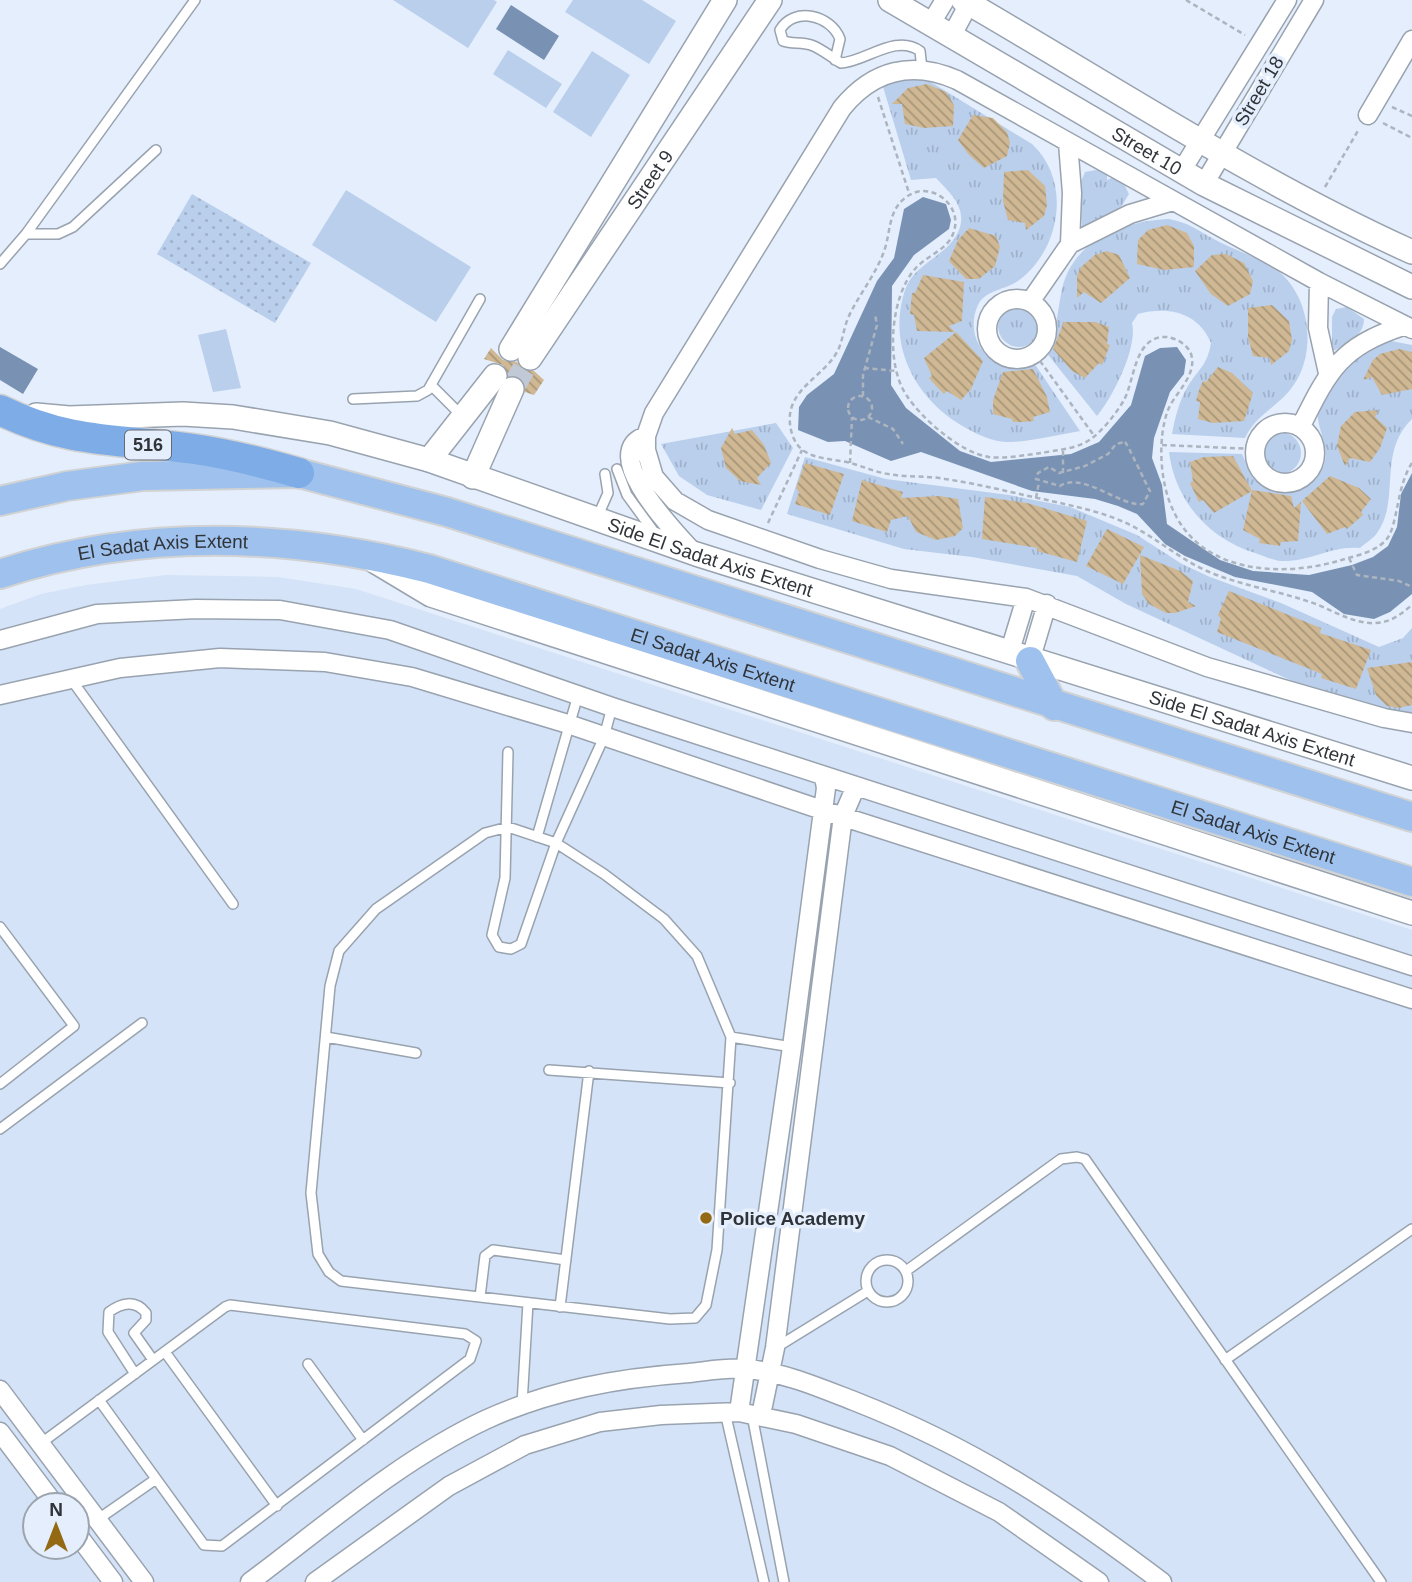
<svg xmlns="http://www.w3.org/2000/svg" width="1412" height="1582" viewBox="0 0 1412 1582" font-family="Helvetica,sans-serif">
<defs>
<pattern id="grass-tufts" width="24" height="20" patternUnits="userSpaceOnUse" patternTransform="scale(1.75)"><rect width="24" height="20" fill="#bacfec"/><path d="M3 7l-1-3M5 7V3M7 7l1-3M15 17l-1-3M17 17v-4M19 17l1-3" fill="none" stroke="#a0b2cb"/></pattern>
<pattern id="park-dots" width="8" height="8" patternUnits="userSpaceOnUse" patternTransform="scale(1.75)"><rect width="8" height="8" fill="#bacfec"/><path d="M2 2h.1M6 6h.1" fill="none" stroke="#a0b2cb" stroke-width="1.8" stroke-linecap="round"/></pattern>
<pattern id="building-back-hatch" width="6" height="6" patternUnits="userSpaceOnUse" patternTransform="scale(1.75)"><rect width="6" height="6" fill="#cfb893"/><path d="M-1 5l2 2M0 0l6 6M5-1l2 2" fill="none" stroke="#a89679"/></pattern>
</defs>
<rect width="100%" height="100%" fill="#e4eefc"/>
<path fill="#d4e3f7" fill-rule="evenodd" d="M166,575l112,2 78,12 1056,341v652h-1412v-973l41,-15 45,-9zM35,1505h42v42h-42z"/>
<path fill="url(#grass-tufts)" d="M926,79l106,65c40,37 29,106 -14,137 -13,9 -33,9 -40,24 -17,36 19,76 56,58l46,68c-24,4 -50,11 -74,11 -14,-1 -28,-7 -40,-14 -49,-27 -80,-81 -61,-138 10,-29 46,-34 55,-63 6,-21 -11,-35 -24,-49l-25,2 -30,-100z
M1096,170l11,2v8l7,-3 8,3 7,14 -8,13 -39,22 -2,-45 5,-12z
M1169,219c22,5 25,9 43,19 17,10 37,16 54,25 39,20 51,73 34,111 -15,32 -42,36 -55,64l-73,-4c3,-16 7,-33 16,-48 11,-18 19,-20 23,-43 -13,-31 -43,-37 -73,-29l-6,9c6,24 -19,74 -35,93l-52,-65c12,-18 12,-37 16,-57 9,-53 61,-73 108,-75z
M998 326a21 21 0 1 1 42 0a21 21 0 1 1-42 0Z
M1347,307l17,12c0,18 -18,24 -32,33v-35l4,-8z
M1386,340l26,5v74c-35,33 -11,81 -35,114 -4,6 -12,10 -17,15 -28,-3 -50,14 -79,13 -8,-1 -18,-5 -26,-8 -46,-14 -80,-52 -86,-101l73,2c4,9 10,21 18,27 21,18 60,7 65,-21 4,-18 -14,-41 -5,-58 19,-35 33,-43 66,-62z
M776,423l17,25 -32,62 -54,-15 -28,-19 -18,-32z
M1259 453a21 21 0 1 1 42 0a21 21 0 1 1-42 0Z
M805,457l81,22 123,16 61,12 67,28 45,29 28,13 71,26 98,44 24,-9 9,-10v93l-79,-21 -207,-96 -49,-28 -105,-19 -68,-8 -117,-35z"/>
<path fill="url(#park-dots)" d="M192,194l119,69 -36,60 -118,-69z"/>
<path fill="#bacfec" d="M393,0h101l3,2 -29,46z
M573,0h69l34,21 -27,43 -84,-52z
M508,50l54,34 -16,24 -53,-34z
M592,51l38,24 -39,62 -38,-25z
M346,190l125,77 -35,55 -124,-77z
M226,329l15,59 -28,4 -15,-57z"/>
<path fill="#7992b3" d="M511,5l48,31 -15,24 -48,-31z
M923,197l23,7 5,16 -2,9 -35,26 -22,31 -1,99 15,23 54,43 31,11 80,-8 28,-12 32,-37 14,-49 15,-8 17,-1 9,13 -2,14 -14,18 -16,46 -2,20 10,27 5,39 53,36 33,11 56,4 43,-10 21,-8 15,-11 9,-19 4,-33 11,-21v121l-22,18 -16,7 -30,-5 -32,-22 -77,-15 -50,-21 -20,-12 -28,-30 -19,-8 -23,-7 -63,-8 -111,-39 -30,9 -46,-20 -17,1 -30,-12 1,-23 8,-12 27,-21 43,-93 17,-23 10,-49z
M0,347l38,22 -15,25 -23,-14z"/>
<path fill="url(#building-back-hatch)" d="M927,84l19,8 8,13 -1,21 -29,2 -19,-4 -3,-20h-10l16,-16z
M973,115l20,3 14,14 3,11 -3,13 -23,12 -15,-13 -11,-15z
M1028,170l17,16 2,19 -3,11 -18,14 -1,-7 -17,-3 -5,-19 1,-29z
M1167,225l20,8 7,13v21l-30,3 -27,-6 1,-24 10,-10z
M969,228l27,8 4,11 -5,19 -16,13h-13l-17,-18 9,-21z
M1107,251l12,4 11,23 -29,25 -17,-11 -7,6v-22l4,-9 14,-12z
M1226,254l18,9 9,18 -3,13 -22,12 -17,-12 -16,-23 17,-16z
M923,275l41,7 -2,39 -13,5 6,6 -38,-1 -3,-16 -4,-1 2,-21h3z
M1272,305l17,16 3,19 -3,11 -18,14 -1,-7 -17,-2 -5,-19v-29z
M1064,322h31l14,5 -2,17 3,1 -8,20 -3,-2 -14,15 -13,-7 -19,-22z
M956,332l27,29 -12,28 -10,11 -14,-9 -3,3 -8,-8 -7,-8 3,-2 -8,-18z
M491,348l12,12 14,2 5,7 12,2 10,9 -10,15 -9,-3 -2,-12 -14,-4 -6,-11 -19,-6z
M1399,349l13,3v37l-30,6 -10,-18 -9,3 10,-20 7,-6z
M1218,367l14,6 21,20 -9,28 -31,2 -15,-4 2,-17 -4,-1 3,-11 4,-9 3,1z
M1033,369l14,28 3,15 -17,5 1,4 -11,1h-10l-1,-3 -19,-5v-14l10,-28z
M1378,410l-3,7 12,11 -7,20 -10,14 -20,-4 -5,8 -8,-20 4,-20 14,-14z
M732,428l3,6 17,-4 12,15 7,18 -14,15 4,7 -21,-4 -14,-13 -5,-20z
M1233,456l19,35 -38,22 -11,-13 -4,2 -9,-19 3,-2 -3,-19 14,-5z
M805,463l39,11 -14,41 -35,-11 4,-12 -3,-4z
M1330,476l29,12 12,11 -10,13 2,3 -16,14 -2,-2 -18,7 -25,-33z
M862,480l41,12 -2,6 38,-2 19,3 5,29 -8,8 -19,4 -20,-8 -8,-16 -17,4 -4,12 -35,-11z
M1252,490l39,6 3,12 7,-6 -3,39 -17,1 -1,4 -21,-3 1,-4 -17,-9z
M985,497l42,6 60,18 -10,41 -40,-11 1,-3 -56,-9z
M1107,529l37,18 -21,37 -37,-18z
M1140,555l40,16 13,10 -5,21 8,4 -21,7h-9l-17,-9 -7,-10z
M1229,591l92,37 -1,5 51,17 -15,39 -35,-11 1,-4 -105,-42 4,-13 -3,-4z
M1412,662v43l-14,3 -11,-2 -11,-11 -9,-27z"/>
<g fill="none" stroke-linecap="round" stroke-linejoin="round">
<path stroke="#c0c9d5" stroke-width="23" stroke-dasharray="23 11" stroke-linecap="butt" d="M512,389l18,-31"/>
<defs>
<path id="service" d="M835,60l5,-21c-9,-24 -46,-33 -60,-9l3,11c9,3 19,1 28,4 11,4 20,12 30,18 24,-1 55,-30 79,-12l2,18
M26,234h32l15,-7 83,-77
M0,264l26,-30 169,-234
M432,386l31,31
M353,399l64,-3 11,-6 52,-91
M617,469l10,26 27,37
M597,518l11,-25 -3,-19
M71,679l162,225
M508,752l-3,126 -13,57 7,12 12,2 10,-5 35,-101 48,-106 8,-30
M508,827l48,16 48,31 60,45 33,37 34,81 -14,213 -11,55 -11,13 -25,1 -329,-38 -12,-9 -11,-18 -7,-61 19,-207 9,-35 37,-42 109,-76z
M537,837l41,-142
M0,927l74,99 -74,58
M326,1037l90,16
M731,1037l61,10
M549,1070l181,13
M0,1129l142,-106
M866 1281a21 21 0 1 1 42 0a21 21 0 1 1-42 0Z
M906,1271l155,-112 16,-2 8,2 296,423
M480,1297l5,-41 8,-6 73,10
M560,1307l29,-236
M777,1347l91,-56
M165,1352l112,154
M1225,1360l187,-131
M308,1364l55,76
M135,1374l-27,-42 1,-20c12,-9 26,-13 37,1v7l-12,13 19,27
M522,1404l6,-101
M725,1412l39,170
M752,1415l32,167
M40,1444l185,-137 5,-2 235,29 11,7 -6,18 -248,187 -18,-1 -105,-145
M97,1520l59,-41"/>
<path id="minor" d="M931,23l14,-23
M952,35l19,-35
M1368,115l44,-75
M1068,143l4,50 -2,51
M1182,170l105,-170
M1204,184l110,-184
M1319,282l-1,46 10,45
M987 329a30 30 0 1 1 60 0a30 30 0 1 1-60 0Z
M1030,302l40,-58 60,-30 43,-13
M1412,329l-93,-47 -362,-202c-45,-20 -84,-10 -115,28l-188,305 -8,23v14l8,27 21,24 33,19 112,39 71,20 135,19 181,69 177,51 28,5
M1255 453a30 30 0 1 1 60 0a30 30 0 1 1-60 0Z
M1301,426c28,-56 39,-79 102,-100
M646,436c-50,17 32,99 47,116
M0,640l97,-26 99,-5 84,1 110,20 222,77 800,259
M1009,654l17,-56
M1030,661l17,-57
M0,695l120,-27 100,-10 105,4 87,15 156,47 254,86 590,189
M0,1390l144,192
M739,1412l53,-365 34,-259 -2,-11
M761,1415l14,-67 68,-532 13,-30
M0,1432l55,73
M77,1534l36,48
M250,1582c75,-56 150,-122 235,-162 65,-30 133,-42 204,-47 19,-2 40,-6 58,-4 36,3 73,19 107,32 120,47 206,104 308,181
M315,1582l134,-96 76,-41 75,-23 61,-7 78,-3 57,12 94,32 109,56 100,70"/>
<g id="tertiary">
<path id="s1" d="M890,0l314,184 208,103"/>
<path d="M963,0c149,86 292,181 449,252"/>
<path d="M511,349l214,-349"/>
<path id="s2" d="M530,358l240,-358"/>
<path id="s3" d="M36,415l33,3 114,-4 50,3 97,16 99,27 267,94 716,224"/>
<path d="M429,460l66,-84"/>
<path d="M473,477l39,-88"/>
<path d="M371,559l60,36 981,318"/>
</g>
<g id="primary">
<path d="M0,501l67,-15 76,-10 156,-3 148,39 965,305"/>
<path id="s4" d="M0,574c140,-46 288,-41 429,-5l983,313"/>
<path d="M1030,661l24,45"/>
</g>
<path id="trunk" d="M0,410c69,34 121,29 194,39 36,5 70,14 105,24"/>
</defs>
<use href="#service" stroke="#99a3af" stroke-width="12"/>
<use href="#minor" stroke="#99a3af" stroke-width="21"/>
<use href="#tertiary" stroke="#99a3af" stroke-width="26"/>
<use href="#primary" stroke="#d1d2d3" stroke-width="32"/>
<use href="#trunk" stroke="#d1d2d3" stroke-width="33"/>
<path stroke="#acb4bf" stroke-width="2.5" stroke-dasharray="5 3.5" stroke-linecap="butt" d="M1186,0l59,35
M878,97l31,96
M1392,107l20,9
M1383,123l29,15
M1325,187l34,-58
M1035,354l60,83
M864,368l32,3
M848 408a12 12 0 1 1 24 0a12 12 0 1 1-24 0Z
M863,396v-21l14,-50 -2,-11
M868,417l25,12 10,15
M1125,442c3,3 20,40 25,49l-7,13c-23,3 -60,-33 -83,-18l-24,-7 2,-6 11,-6 10,6 26,-7 23,-12 8,-10z
M1162,445l92,4
M850,463l2,-46
M1412,463c-16,24 -14,64 -26,77 -12,13 -32,16 -48,21 -56,16 -135,13 -164,-49 -14,-27 -17,-73 -6,-102 6,-16 30,-35 23,-56 -3,-9 -15,-16 -24,-17 -33,-2 -32,43 -43,63 -8,14 -21,30 -33,39 -14,10 -34,11 -50,14 -16,2 -36,6 -52,4 -28,-4 -67,-38 -82,-61 -22,-31 -17,-99 8,-127 11,-13 32,-19 38,-35 12,-29 -24,-56 -48,-36 -18,14 -14,37 -22,56 -9,23 -25,42 -35,64 -4,10 -5,20 -9,30 -12,28 -53,40 -49,76 1,10 5,21 14,27 13,9 35,8 50,13 10,3 19,7 29,9 21,5 42,2 62,6 35,5 68,14 102,21 30,7 62,13 89,28 25,14 46,32 71,43 32,14 67,19 100,30 21,6 46,24 69,22 16,-1 25,-9 36,-18
M1063,473v-24
M1036,498l3,-16
M768,523l34,-73
M1349,558l8,17 42,6 13,6"/>
<use href="#service" stroke="#fff" stroke-width="9"/>
<use href="#minor" stroke="#fff" stroke-width="18"/>
<use href="#tertiary" stroke="#fff" stroke-width="23"/>
<use href="#primary" stroke="#9ec1ed" stroke-width="28"/>
<use href="#trunk" stroke="#7eace7" stroke-width="30"/>
</g>
<circle fill="#946914" stroke="#e4eefc" stroke-width="2.5" cx="706" cy="1218" r="7"/>
<g text-anchor="middle" dominant-baseline="central" stroke-width="7" stroke-linejoin="round" paint-order="stroke">
<rect fill="#e4eefc" stroke="#666c74" stroke-width="2" x="125" y="430.5" width="46" height="29" rx="5"/>
<g font-size="18" font-weight="bold" fill="#303439">
<text x="148" y="445">516</text>
</g>
<g font-size="19" fill="#303439" stroke="#e4eefc">
<text transform="translate(1259 91) rotate(-59)">Street 18</text>
<text stroke="none"><textPath href="#s1" startOffset="298">Street 10</textPath></text>
<text stroke="none"><textPath href="#s2" startOffset="215">Street 9</textPath></text>
<text stroke="none"><textPath href="#s4" startOffset="166">El Sadat Axis Extent</textPath></text>
<text stroke="none"><textPath href="#s3" startOffset="696">Side El Sadat Axis Extent</textPath></text>
<text stroke="none"><textPath href="#s4" startOffset="733">El Sadat Axis Extent</textPath></text>
<text stroke="none"><textPath href="#s3" startOffset="1264">Side El Sadat Axis Extent</textPath></text>
<text stroke="none"><textPath href="#s4" startOffset="1300">El Sadat Axis Extent</textPath></text>
</g>
<g font-size="19" font-weight="bold" fill="#303439" stroke="#e4eefc" text-anchor="start">
<text x="720" y="1218">Police Academy</text>
</g>
</g>
<g transform="translate(56 1526)"><circle r="33" fill="#e4eefc" stroke="#9ca4ae" stroke-width="2"/>
<path d="M0-5L12 26L0 18L-12 26Z" fill="#946914"/>
<text y="-10" font-size="19" font-weight="bold" text-anchor="middle" fill="#303439">N</text>
</g>
</svg>
